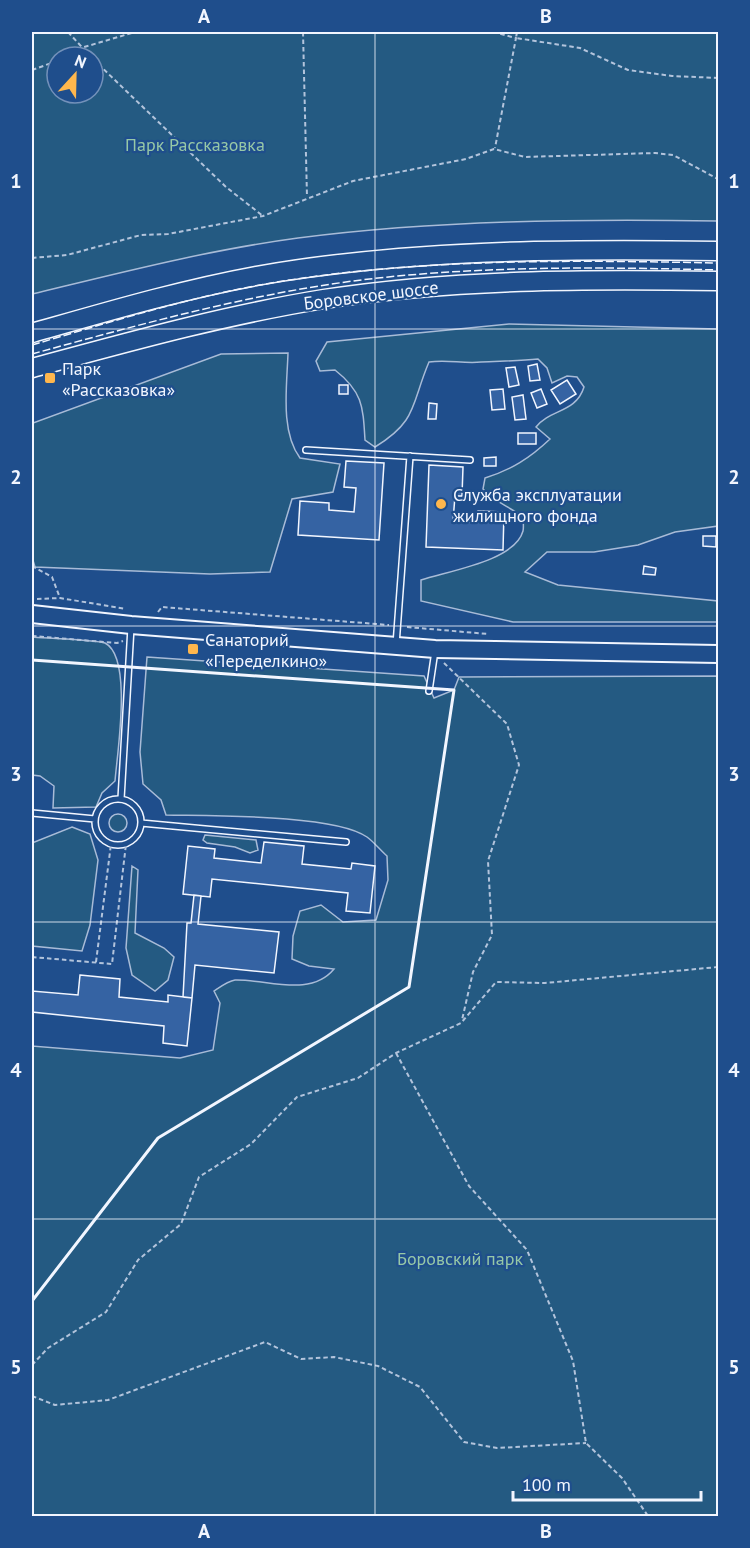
<svg xmlns="http://www.w3.org/2000/svg" width="750" height="1548" viewBox="0 0 750 1548" font-family="'PT Sans',sans-serif">
<rect width="100%" height="100%" fill="#1f4e8c"/>
<path fill="#245a82" stroke="#a8bbd7" stroke-width="1.5" fill-rule="evenodd" d="M32,32h686v189c-140,-2 -281,-1 -420,17 -90,12 -179,35 -266,56zM57,57h36v36h-36z
M509,324l209,5v197l-43,6 -37,13 -44,7h-47l-22,20 33,13 160,16v21h-205l-92,-21v-21c27,-9 94,-19 102,-49 1,-4 0,-10 0,-14 -14,-11 -29,-15 -40,-28l2,-11c26,-8 45,-20 65,-39l-14,-12c14,-18 40,-14 48,-40l-7,-10 -10,-1 -15,7 -5,-15 -9,-9c-19,2 -38,2 -57,3 -18,2 -34,-3 -52,0 -18,42 -11,59 -54,85l-10,-7c-2,-33 -2,-48 -30,-70l-15,1 -4,-10 11,-19z
M288,353c-1,33 -8,78 12,105l40,6 -7,28 -41,7 -22,73 -60,2 -175,-7 -3,-10 1,-134 188,-69z
M32,637c12,1 65,3 73,6 28,14 12,111 10,138l-13,12 -6,14 -43,1 1,-22 -14,-10 -8,-1z
M147,657l277,19 10,22 20,-8 5,-13 259,-1v840h-686v-470l148,12 33,-8 7,-47 -6,-12c6,-4 14,-10 21,-11 32,-1 75,18 99,-11l-25,-3 -17,-7 1,-23 7,-25 21,-6 22,17 33,-2 12,-40 -1,-24c-7,-6 -13,-14 -20,-19 -32,-23 -158,-21 -201,-22l-5,-15 -18,-16 -3,-32z
M109 823a9 9 0 1 1 18 0a9 9 0 1 1-18 0Z
M72,827l18,7 8,26 -8,65 -8,26 -50,-5v-103z
M205,835l51,5 2,10 -8,3 -15,-6 -28,-4 -4,-3z
M132,866l6,4 -3,63 29,15 10,9 -6,23 -13,11 -23,-16 -6,-27z"/>
<path fill="#3563a3" stroke="#f2f6ff" stroke-width="1.5" d="M537,364l3,16 -10,1 -2,-15z
M515,367l4,18 -10,2 -3,-19z
M567,380l9,14 -16,10 -9,-14z
M339,385h9v9h-9z
M503,389l2,20 -13,1 -2,-20z
M541,389l6,15 -10,4 -6,-15z
M523,395l3,24 -11,1 -3,-23z
M429,403l8,1 -1,15h-8z
M518,433h18v11h-18z
M496,457v9h-12v-8z
M346,461l38,2 -5,77 -81,-5 2,-34 29,2v7l25,2 2,-24 -12,-1z
M429,465l34,2 -1,29h-7l-2,25 24,1 1,-11 26,1 -1,38 -77,-3z
M703,536h13v11l-13,-1z
M644,566l12,2 -1,7 -12,-1z
M264,842l40,4 -2,18 49,5 1,-6 23,3 -5,47 -24,-2 2,-18 -136,-14 -2,18 -27,-3 5,-48 27,3 -1,9 47,5z
M194,895l7,1 -3,28 81,8 -5,41 -79,-8 -3,33 -9,-1 4,-74h4z
M80,975l40,4 -1,18 49,5v-7l24,3 -5,48 -24,-3 1,-17 -132,-14v-21l46,4z"/>
<g fill="none" stroke-linecap="round" stroke-linejoin="round">
<defs>
<path id="lane" d="M306,450l164,10
M396,645l14,-189
M429,691l6,-40
M95 822a23 23 0 1 1 46 0a23 23 0 1 1-46 0Z
M121,799l10,-172
M32,813l63,6
M141,823l205,19"/>
<path id="secondary" d="M32,614l99,11 304,24 283,5"/>
<path id="primary" d="M32,333c74,-21 148,-43 224,-57 152,-27 309,-27 462,-25
M32,368c96,-26 193,-53 292,-69 130,-20 263,-20 394,-18"/>
</defs>
<use href="#lane" stroke="#f2f6ff" stroke-width="8"/>
<use href="#secondary" stroke="#f2f6ff" stroke-width="20"/>
<use href="#primary" stroke="#f2f6ff" stroke-width="21"/>
<path stroke="#b3c4dc" stroke-width="2" stroke-dasharray="4.5 3" stroke-linecap="butt" d="M68,32l23,25
M303,32l4,165
M493,32l23,6 -21,110
M517,32l-1,6 64,10 48,22 44,6 46,2
M64,57l17,-9 54,-16
M93,59l133,128 37,29
M32,70l25,-9
M32,258l35,-3 74,-20 27,-1 95,-18 90,-35 113,-22 28,-10 31,8 130,-4 18,2 45,24
M32,566l20,11 8,21
M37,599l23,-1 66,11
M158,612l4,-5 227,18
M407,627l81,7
M32,636l85,7 6,-2
M444,663l63,61 12,41 -31,96 4,74 -19,37 -11,48
M32,957l80,7 14,-120
M96,962l15,-118
M396,1053l73,133 58,64 46,111 13,82 36,35 26,38
M32,1365l16,-17 58,-36 32,-52 43,-36 18,-47 52,-33 46,-47 61,-19 38,-25 65,-30 35,-41 49,1 173,-16
M32,1396l23,9 53,-5 157,-58 36,17 33,-2 44,9 42,21 44,55 33,6 89,-5"/>
<use href="#lane" stroke="#1f4e8c" stroke-width="5"/>
<use href="#secondary" stroke="#1f4e8c" stroke-width="16"/>
<use href="#primary" stroke="#1f4e8c" stroke-width="18"/>
<path stroke="#f2f6ff" stroke-width="1.5" stroke-dasharray="8 3" stroke-linecap="butt" d="M32,345c75,-22 151,-46 228,-60 150,-27 307,-25 458,-22
M32,354c113,-31 228,-63 346,-76 112,-12 227,-11 340,-8"/>
<path stroke="#f2f6ff" stroke-width="3" d="M32,660l422,30 -45,297 -251,151 -126,163"/>
</g>
<path fill="none" stroke="#f2f6ff" stroke-width="1.5" stroke-opacity="0.55" d="M375,32v1484M32,329h686M32,626h686M32,922h686M32,1219h686"/>
<g fill="#ffb74d" stroke="#1f4e8c" stroke-width="2">
<rect x="44" y="372" width="12" height="12" rx="3"/>
<circle cx="441" cy="504" r="6"/>
<rect x="187" y="643" width="12" height="12" rx="3"/>
</g>
<g text-anchor="middle" dominant-baseline="central" stroke-width="4.5" stroke-linejoin="round" paint-order="stroke">
<g font-size="18" fill="#97c8a6" stroke="#1f4e8c">
<text x="195" y="144">Парк Рассказовка</text>
<text x="460" y="1258">Боровский парк</text>
</g>
<g font-size="18" fill="#f2f6ff" stroke="#1f4e8c">
<text transform="translate(371 295) rotate(-7)">Боровское шоссе</text>
</g>
<g font-size="18" fill="#f2f6ff" stroke="#1f4e8c" text-anchor="start">
<text x="62" y="368">Парк<tspan x="62" dy="21">«Рассказовка»</tspan></text>
<text x="453" y="494">Служба эксплуатации<tspan x="453" dy="21">жилищного фонда</tspan></text>
<text x="205" y="639">Санаторий<tspan x="205" dy="21">«Переделкино»</tspan></text>
</g>
</g>
<rect width="750" height="1548" fill="none" stroke="#1f4e8c" stroke-width="66"/>
<g transform="translate(75 75) rotate(22)"><circle r="28" fill="#1f4e8c" stroke="#7391ba" stroke-width="1.5"/>
<path d="M0-4.5L10 22L0 15L-10 22Z" fill="#ffb74d"/>
<text y="-9" font-size="16" font-weight="bold" text-anchor="middle" fill="#f2f6ff">N</text>
</g>
<path d="M513 1491v9h188v-9" fill="none" stroke="#f2f6ff" stroke-width="3"/>
<text x="522" y="1491" font-size="18" fill="#f2f6ff" stroke="#1f4e8c" stroke-width="4.5" paint-order="stroke">100 m</text>
<rect x="33" y="33" width="684" height="1482" fill="none" stroke="#f2f6ff" stroke-width="2"/>
<g font-size="20" text-anchor="middle" font-weight="bold" fill="#f2f6ff">
<text x="204" y="23">A</text>
<text x="546" y="23">B</text>
<text x="16" y="188">1</text>
<text x="734" y="188">1</text>
<text x="16" y="484">2</text>
<text x="734" y="484">2</text>
<text x="16" y="781">3</text>
<text x="734" y="781">3</text>
<text x="16" y="1077">4</text>
<text x="734" y="1077">4</text>
<text x="16" y="1374">5</text>
<text x="734" y="1374">5</text>
<text x="204" y="1538">A</text>
<text x="546" y="1538">B</text>
</g>
</svg>
